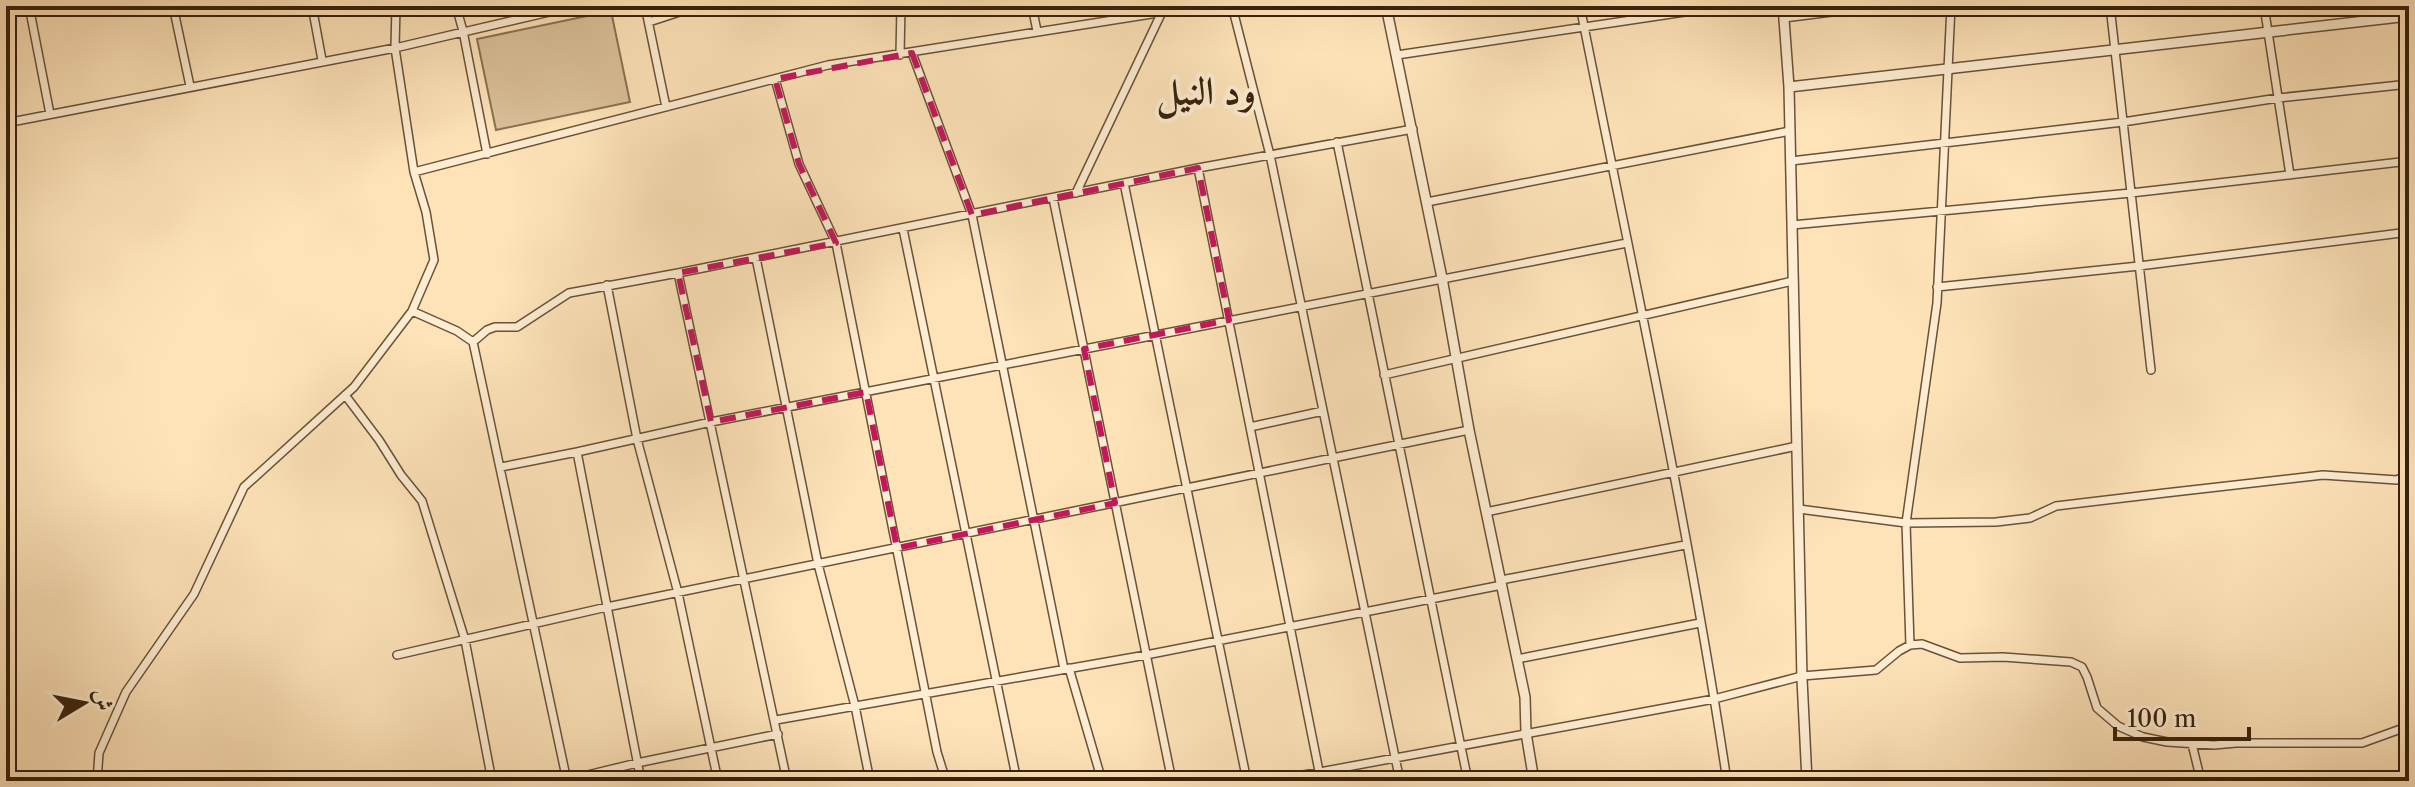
<svg xmlns="http://www.w3.org/2000/svg" width="2415" height="787" viewBox="0 0 2415 787" font-family="'Libre Caslon Text',Amiri,serif">
<rect width="100%" height="100%" fill="#fee3b9"/>
<filter id="stains"><feTurbulence type="fractalNoise" baseFrequency=".0025" numOctaves="4"/><feColorMatrix values="0 0 0 0 .2 0 0 0 0 .09 0 0 0 0 .02 0 0 0 .5 -.17"/></filter>
<radialGradient id="worn" r=".72"><stop offset=".6" stop-color="#630" stop-opacity="0"/><stop offset="1" stop-color="#630" stop-opacity=".3"/></radialGradient>
<path fill="#dcc29b" stroke="#8a7253" stroke-width="2" d="M611,11l19,91 -134,28 -19,-91z"/>
<g fill="none" stroke-linecap="round" stroke-linejoin="round">
<defs>
<path id="minor" d="M29,6l21,108
M173,6l17,80
M312,6l10,54
M456,6l7,25 24,123
M645,6l21,101
M1032,6l5,25
M1232,6l38,149 130,626
M1580,6c51,258 108,515 147,775
M2110,6l41,364
M2264,6l26,169
M1784,18l95,-12
M649,22l49,-16
M912,53l60,162 92,454
M900,55l1,-49
M1397,55l328,-49
M775,79l24,85 37,79 101,509 9,29
M6,123l389,-75 180,-42
M1337,142l131,639
M1791,161l332,-39 155,-24 131,-14
M1198,168l123,613
M414,172l414,-107 374,-59
M1124,183l123,598
M1076,193l85,-179 -1,-8
M1053,198l119,583
M1427,202l363,-71
M1792,225l339,-32 278,-32
M903,229l114,552
M756,258l62,306 37,142 15,75
M607,285l30,154 41,154 40,188
M1937,287l202,-21 270,-34
M412,311l45,20 16,11 14,-12 8,-3h22l52,-34 109,-20
M473,342l94,439
M1384,375l409,-94
M345,395l34,45 22,35 21,26 43,139 27,141
M1250,427l73,-16
M501,467l76,-15
M1799,509l107,14 90,-1 34,-4 26,-12 109,-13 158,-18 74,5 12,-7
M1486,512l311,-66
M1501,580l184,-35
M1910,645l-4,-122 31,-220 14,-297
M397,655l210,-48 862,-177
M1517,659l183,-36
M1069,668l33,113
M776,720l370,-65 356,-70
M2192,744l9,37
M567,780l70,-17 141,-29
M97,781l2,-28 27,-61 68,-98 50,-107 110,-100 58,-76 22,-51 -8,-48 -12,-40 -19,-124 1,-42
M641,781l-64,-329 134,-30 916,-179
M787,781l-109,-508 520,-105 215,-39
M1271,781l443,-82 88,-23 74,-6 23,-19 11,-6 12,-1 38,14 43,-1 68,5 11,5 5,10 10,31 21,18 25,11 24,5 47,3 22,-2h126l47,-17"/>
<path id="tertiary" d="M1386,6l56,272 27,152 56,267 1,36 8,48
M1783,6l6,81 13,592 5,102
M1789,87l620,-71"/>
</defs>
<use href="#minor" stroke="#695236" stroke-width="10"/>
<use href="#tertiary" stroke="#695236" stroke-width="12"/>
<use href="#minor" stroke="#feedd2" stroke-width="7"/>
<use href="#tertiary" stroke="#feedd2" stroke-width="9"/>
</g>
<path fill="none" stroke="#c2185b" stroke-width="6" stroke-dasharray="16 10" stroke-linejoin="round" d="M912,53l60,162 226,-47 31,152 -145,29 31,154 -218,45 -31,-156 -155,30 -33,-149 158,-30 -37,-79 -24,-85z"/>
<g text-anchor="middle" dominant-baseline="central" stroke-width="8" stroke-linejoin="round" paint-order="stroke">
<g font-size="38" font-weight="bold" fill="#37210b" stroke="#feedd2">
<text x="1206" y="90">ود النيل</text>
</g>
</g>
<rect width="2415" height="787" fill="none" stroke="#fee3b9" stroke-width="32"/>
<rect x="8" y="8" width="2399" height="771" fill="none" stroke="#37210b" stroke-width="4"/>
<rect x="16" y="16" width="2383" height="755" fill="none" stroke="#37210b" stroke-width="2"/>
<g transform="translate(84 703) rotate(80)" stroke="#feedd2" stroke-width="6" paint-order="stroke">
<path d="M0-6L14 30L0 20L-14 30Z" fill="#37210b"/>
<text y="-12" font-size="22" font-weight="bold" text-anchor="middle" fill="#37210b">ش</text>
</g>
<path d="M2115 727v12h134v-12" fill="none" stroke="#37210b" stroke-width="4"/>
<text x="2127" y="727" font-size="24" fill="#37210b" stroke="#feedd2" stroke-width="6" paint-order="stroke">100 m</text>
<rect width="100%" height="100%" filter="url(#stains)"/>
<rect width="100%" height="100%" fill="url(#worn)"/>
</svg>
